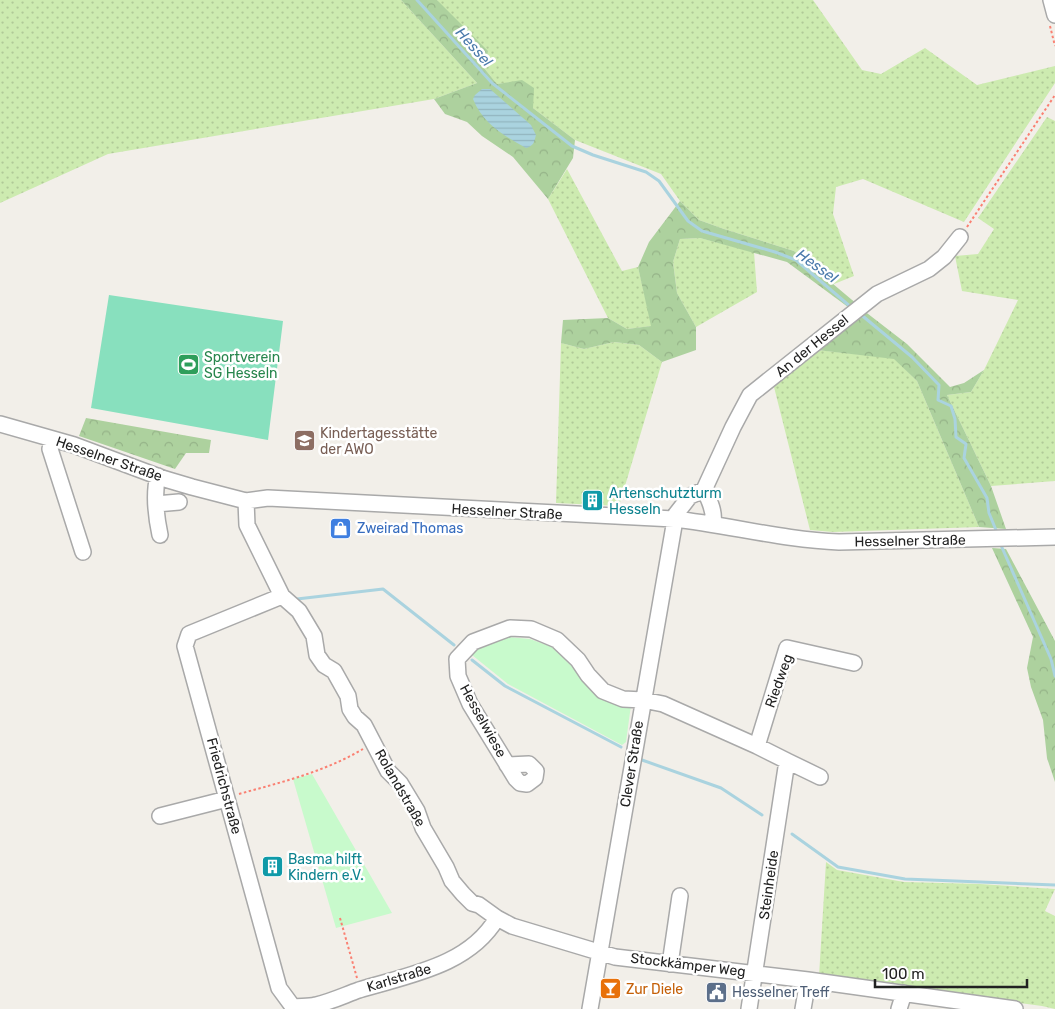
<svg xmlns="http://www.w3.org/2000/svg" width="1055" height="1009" viewBox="0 0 1055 1009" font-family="Rubik,sans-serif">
<defs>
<pattern id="grass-dots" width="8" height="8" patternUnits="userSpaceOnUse" patternTransform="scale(1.25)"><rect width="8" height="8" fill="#cdebb0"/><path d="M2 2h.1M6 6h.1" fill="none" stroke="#b0c997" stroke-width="1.8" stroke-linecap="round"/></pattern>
<pattern id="forest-crowns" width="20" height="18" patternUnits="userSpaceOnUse" patternTransform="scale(1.25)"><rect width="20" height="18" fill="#add19e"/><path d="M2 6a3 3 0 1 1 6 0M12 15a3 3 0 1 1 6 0" fill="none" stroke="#95b388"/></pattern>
<pattern id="water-rules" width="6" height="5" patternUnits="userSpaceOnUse" patternTransform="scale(1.25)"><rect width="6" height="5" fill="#aad3df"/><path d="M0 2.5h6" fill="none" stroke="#92b5bf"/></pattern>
</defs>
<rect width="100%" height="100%" fill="#f2efe9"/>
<path fill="url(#grass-dots)" d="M0,0h401l76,83 -43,16 -326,55 -108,49z
M437,0h376l49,70 19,4 44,-26 52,37 78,-19v17l-91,139 -101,-43 -27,8 -3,27 21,62 -20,8 -40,-33 -70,-22 -25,-9 -19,-19 -19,-27 -86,-34 -42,-32 -11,-27 -25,3 -13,-16z
M1047,117l8,4v360l-64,5 -44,-91 24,-3 13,-22 34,-70 -56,-9 -7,-35 23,-2 16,-25 -16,-11z
M567,169l55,102 16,-4 14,59 -25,3 -19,-11 -60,-119z
M700,238l54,14 3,40 -61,35 -19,-34 -4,-31 7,-23z
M614,342l25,3 23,17 -43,144 -63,-3 5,-160 23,6z
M817,350l77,8 23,23 62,146 -146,5 -23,-2 -36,-143z
M826,862l11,8 67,12 76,2 75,5 -10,22 10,5v93l-13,-3 -223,-30z"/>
<path fill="url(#forest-crowns)" d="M401,0h36l51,51 -4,17 13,16 25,-4 12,8 -1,20 42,32 -2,18 -25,41 -35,-42 -31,-21 -15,-14 -22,-8 -11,-15 43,-16z
M680,201l19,19 25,9 70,22 64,54 -6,5 -65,-48 -87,-24 -20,1 -7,23 4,31 19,34v23l-34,12 -23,-17 -25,-3 -30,7 -23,-6 2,-23 45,-2 19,11 24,-3 -13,-59 11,-25z
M863,310l44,34 43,43 14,-4 20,-13 -13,22 -24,3 44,91 15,43 -27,-2 -62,-146 -23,-22 -77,-9z
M86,418l125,22 -2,13h-23l-11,16 -96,-33z
M992,548l14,1 49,92v141l-8,-24 -4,-38 -12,-33 -4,-19 6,-31z"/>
<path fill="#c8facc" d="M507,637l23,2 22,8 32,31 47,27 -5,37 -4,3 -114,-61 -36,-29 7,-7z
M312,774l80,139 -56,15 -43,-149z"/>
<path fill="#88e0be" d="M109,295l174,26 -15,119 -177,-32z"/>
<path fill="url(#water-rules)" d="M482,89h8l41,36 5,10c-2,7 -2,11 -10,13 -23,-13 -43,-24 -53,-49l2,-4z"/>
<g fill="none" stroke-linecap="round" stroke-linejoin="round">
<path stroke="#aad3df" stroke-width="3" d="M417,0l75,83 80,63 21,9 53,17 13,9 29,40 14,10 73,21 21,8 56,48
M859,313l53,44 27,28 -1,15 13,6 4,13 1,18 10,7 -2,14 23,40 2,15 9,22
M1000,543l51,116 4,17
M297,599l86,-10 71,56
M472,660l33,26 116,61
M642,760l79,28 41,27
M792,834l46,33 67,12 150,6"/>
<defs>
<path id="minor" d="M1051,0l4,15
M0,424l74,21 91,34 27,8 54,14 22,-3 406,21c55,6 110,21 165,23l216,-5
M52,439l-2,10 33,103
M158,476c-5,19 -2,40 2,59
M704,490c6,11 11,22 9,34
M246,501l1,24 35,71 17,15 15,25 3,19 7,10 10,6 14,25 2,13 5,8 9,8 24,46 12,12 17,28 6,17 23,39 6,14 11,13 9,9 7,2 18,13 15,8 103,31 193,23 207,29
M156,504l23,-2
M282,596l-93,38 -4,12 94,342 14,19c7,-1 16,0 23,-2 14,-3 29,-10 43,-15 49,-15 110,-24 138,-72
M757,746l30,-98 67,15
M787,761l33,16
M507,765l22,-1 7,7 -1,7 -8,6 -7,-1 -4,-4 -46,-75 -12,-28 -1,-17 16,-17 37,-14 21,1 26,11 21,20 10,15 15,16 20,8 20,1 20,4 94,42 30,15 -38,248
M160,816l67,-17
M670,964l10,-68
M590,1009l86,-495 14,-18 14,-6 29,-63 17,-32 127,-101 52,-25 15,-12 16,-20
M803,1009l5,-29
M899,1009l5,-16"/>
</defs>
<use href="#minor" stroke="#a9a9a9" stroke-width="18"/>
<path stroke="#fa8072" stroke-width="2" stroke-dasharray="2.5 2.5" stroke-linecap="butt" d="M1050,26l5,20
M967,227l88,-132
M239,794c43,-12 85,-22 124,-45
M340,918l17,60"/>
<use href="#minor" stroke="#fff" stroke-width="15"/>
</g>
<defs>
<symbol id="stadium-square" viewBox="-11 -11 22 22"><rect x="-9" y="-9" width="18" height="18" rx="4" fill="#2e9e5b" stroke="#fff"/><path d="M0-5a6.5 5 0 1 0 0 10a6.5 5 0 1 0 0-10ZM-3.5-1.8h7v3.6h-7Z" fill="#fff"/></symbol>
<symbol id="school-square" viewBox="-11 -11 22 22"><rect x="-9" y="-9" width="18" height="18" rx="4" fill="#8d6e63" stroke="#fff"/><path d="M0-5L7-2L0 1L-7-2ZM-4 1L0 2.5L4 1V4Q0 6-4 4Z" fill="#fff"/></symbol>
<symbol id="building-square" viewBox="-11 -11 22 22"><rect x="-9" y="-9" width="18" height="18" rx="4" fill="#0f9aa8" stroke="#fff"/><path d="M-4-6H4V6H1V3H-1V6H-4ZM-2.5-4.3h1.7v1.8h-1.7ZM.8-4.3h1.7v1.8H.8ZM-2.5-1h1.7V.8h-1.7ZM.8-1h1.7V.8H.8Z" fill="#fff"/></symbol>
<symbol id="shop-square" viewBox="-11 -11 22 22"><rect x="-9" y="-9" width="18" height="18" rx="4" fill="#3f7fe0" stroke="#fff"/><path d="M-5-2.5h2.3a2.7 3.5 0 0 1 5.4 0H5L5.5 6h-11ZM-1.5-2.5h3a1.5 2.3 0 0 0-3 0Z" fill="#fff"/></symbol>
<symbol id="bar-square" viewBox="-11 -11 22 22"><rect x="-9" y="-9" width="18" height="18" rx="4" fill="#e8710a" stroke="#fff"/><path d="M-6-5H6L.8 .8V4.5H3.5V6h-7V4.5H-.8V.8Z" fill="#fff"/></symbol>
<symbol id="civic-square" viewBox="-11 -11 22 22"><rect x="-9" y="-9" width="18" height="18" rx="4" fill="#5c6f8a" stroke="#fff"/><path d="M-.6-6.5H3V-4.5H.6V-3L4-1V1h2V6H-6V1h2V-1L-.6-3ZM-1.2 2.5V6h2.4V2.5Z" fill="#fff"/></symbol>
</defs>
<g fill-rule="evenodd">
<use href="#stadium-square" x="176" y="352" width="25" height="25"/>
<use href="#school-square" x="292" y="428" width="25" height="25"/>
<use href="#building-square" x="580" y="488" width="25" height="25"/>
<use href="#shop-square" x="328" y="516" width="25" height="25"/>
<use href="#building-square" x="260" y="854" width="25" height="25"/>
<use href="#bar-square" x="598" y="976" width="25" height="25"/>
<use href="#civic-square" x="704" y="980" width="25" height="25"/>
</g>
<g text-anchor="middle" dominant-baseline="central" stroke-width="5" stroke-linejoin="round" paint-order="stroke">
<g font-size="14" fill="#222" stroke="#fff">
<text transform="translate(812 346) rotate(-39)">An der Hessel</text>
<text transform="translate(109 459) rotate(19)">Hesselner Straße</text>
<text transform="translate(507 512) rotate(3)">Hesselner Straße</text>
<text transform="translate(910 541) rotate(-1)">Hesselner Straße</text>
<text transform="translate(779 681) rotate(-70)">Riedweg</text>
<text transform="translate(483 721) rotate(61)">Hesselwiese</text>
<text transform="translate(632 764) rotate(-81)">Clever Straße</text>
<text transform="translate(224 786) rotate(75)">Friedrichstraße</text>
<text transform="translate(400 788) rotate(60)">Rolandstraße</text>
<text transform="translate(769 885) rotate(-82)">Steinheide</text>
<text transform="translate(688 965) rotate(7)">Stockkämper Weg</text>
<text transform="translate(399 978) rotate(-17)">Karlstraße</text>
</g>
<g font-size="14" fill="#27864d" stroke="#fff" text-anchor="start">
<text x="204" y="357">Sportverein<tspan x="204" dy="16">SG Hesseln</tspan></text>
</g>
<g font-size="14" fill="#785e54" stroke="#fff" text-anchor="start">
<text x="320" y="433">Kindertagesstätte<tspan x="320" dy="16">der AWO</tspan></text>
</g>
<g font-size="14" fill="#0d838f" stroke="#fff" text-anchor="start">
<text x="609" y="493">Artenschutzturm<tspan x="609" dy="16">Hesseln</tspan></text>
<text x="288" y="859">Basma hilft<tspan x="288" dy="16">Kindern e.V.</tspan></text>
</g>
<g font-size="14" fill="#366cbe" stroke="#fff" text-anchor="start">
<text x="357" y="528">Zweirad Thomas</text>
</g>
<g font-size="14" fill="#c56008" stroke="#fff" text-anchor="start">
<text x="626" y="989">Zur Diele</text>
</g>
<g font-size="14" fill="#4e5e75" stroke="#fff" text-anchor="start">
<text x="732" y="992">Hesselner Treff</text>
</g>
<g font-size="15" font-style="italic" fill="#4a7aab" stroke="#fff">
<text transform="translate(474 47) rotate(48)">Hessel</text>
<text transform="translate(817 266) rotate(36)">Hessel</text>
</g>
</g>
<path d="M875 979v8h152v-8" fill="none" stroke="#222222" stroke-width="2.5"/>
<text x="882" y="979" font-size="15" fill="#222222" stroke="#ffffff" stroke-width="4" paint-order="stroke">100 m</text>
</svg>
